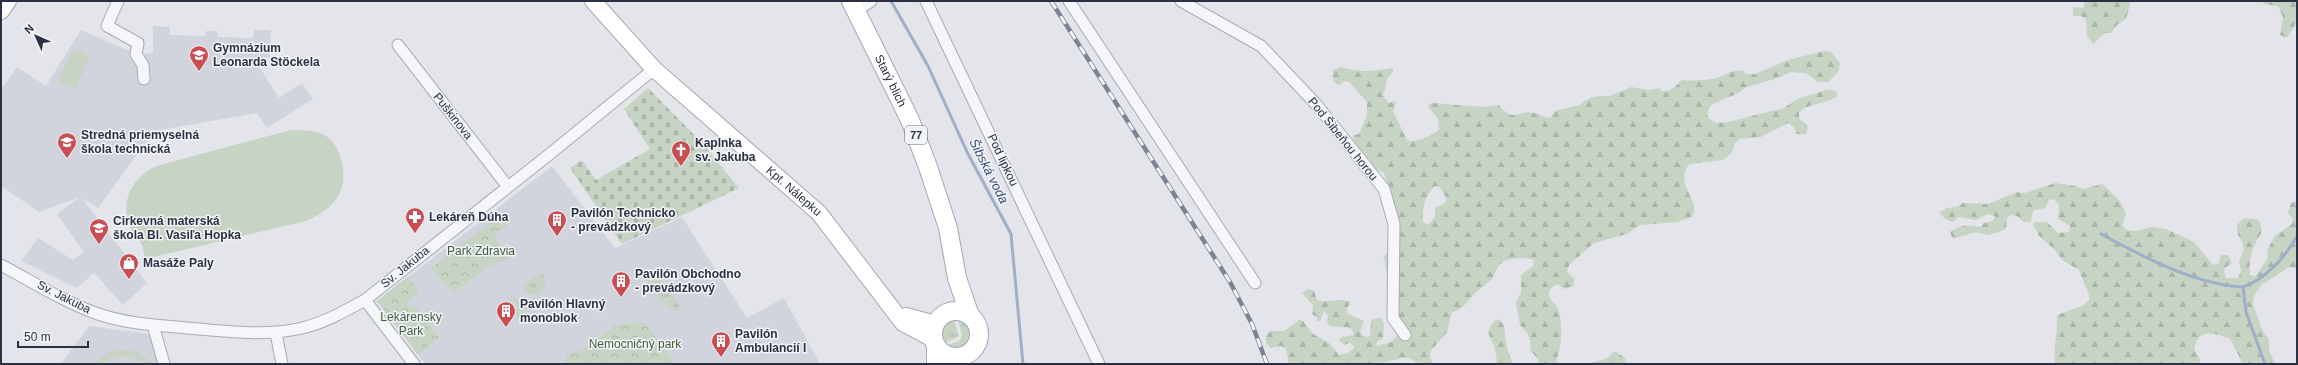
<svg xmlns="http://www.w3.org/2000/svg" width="2298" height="365" viewBox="0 0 2298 365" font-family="Helvetica,sans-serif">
<defs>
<pattern id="grass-tufts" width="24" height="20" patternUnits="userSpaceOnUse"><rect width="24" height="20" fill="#c7d4c4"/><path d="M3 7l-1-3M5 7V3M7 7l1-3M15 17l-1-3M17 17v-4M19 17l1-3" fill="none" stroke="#abb6aa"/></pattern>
<pattern id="forest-firs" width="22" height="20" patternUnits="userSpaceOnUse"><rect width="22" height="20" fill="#c7d4c4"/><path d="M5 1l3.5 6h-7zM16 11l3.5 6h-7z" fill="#abb6aa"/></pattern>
<pattern id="cemetery-stones" width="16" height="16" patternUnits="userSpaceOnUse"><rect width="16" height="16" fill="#c7d4c4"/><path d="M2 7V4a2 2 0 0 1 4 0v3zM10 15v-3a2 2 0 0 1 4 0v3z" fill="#abb6aa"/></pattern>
<pattern id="park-crowns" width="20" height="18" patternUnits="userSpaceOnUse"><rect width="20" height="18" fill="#c7d4c4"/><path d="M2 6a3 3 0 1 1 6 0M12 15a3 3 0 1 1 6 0" fill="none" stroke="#abb6aa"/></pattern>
</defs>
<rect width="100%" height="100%" fill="#e3e5ea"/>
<path fill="#d1d4dc" d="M153,26l17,1v8l35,1 1,-5h11l1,6 35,1 1,-8h17l-1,27 -15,3 24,38 23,-15 11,16 -46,29 -10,-15 -103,18 -56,77 -16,-10 65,85 -24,22 -29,-32 -17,15 -56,-27 17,-23 35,22 11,-8 -27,-38 23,-17 -41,15 -38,-26v-96l16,-23 29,19 35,-56 55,24 17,-1z
M552,166l63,82 67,-31 65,101 37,-20 36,66h-395l-48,-63z
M89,326l61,8 8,30h-97z"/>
<path fill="url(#grass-tufts)" d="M667,268l4,5 -10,7 19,27 -3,5 -11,-6 -24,-30z
M542,272l4,13 -5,8 -10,2 -8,-6 3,-7z
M510,295l21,12 -6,5 4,4 -8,6 -8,-11 5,-4z
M954,319l5,17 -14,7c-6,-10 -3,-22 9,-24z
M958,319l10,7 2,13 -6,8 -11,2 -5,-4 11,-4 3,-5z"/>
<path fill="url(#forest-firs)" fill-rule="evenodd" d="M2085,1h46l-5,18 -9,6 -6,8h-6l-12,11 -6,-8 -1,-16 -5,-4h-8v-9l10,1z
M2262,1h35v21l-10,16 -7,-3 3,-18 -5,-11 -14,-2z
M1823,51l8,1 9,11 -2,9 -10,10h-10l-12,-9 -15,-1 -13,6 -31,9 -11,7 -25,11 -3,6v7l8,5 12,-1 56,-14 13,-9 29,-9h9l3,6c-12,8 -28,7 -39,16v7c8,5 10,6 7,15h-10l-2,-7 -6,-4 -27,14 -21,2 -5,4 -3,9 -9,8 -34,4c-16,23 13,34 3,53l-15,5 -37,3 -13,9 -33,9 -25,22 -2,7 7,6v8l-9,3 -8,-5c-3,2 -7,4 -8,9 -1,7 7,10 9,15 5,15 4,38 -2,53l3,3h-21v-5l-8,-9c1,-13 -1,-16 -10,-25l-4,-22 5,-11v-17l12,-9 1,-6c-8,-3 -29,-3 -35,5 -3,4 -4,10 -7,14 -5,5 -12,9 -17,14 -8,8 -10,16 -23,19l-5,20 -17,20 2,12h-13l-10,-6h-6l-27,6h-87l-3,-15 -5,-3 -11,2 -4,-5v-7l4,-5h14l15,-11 4,1 10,13 16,9 10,12 9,-2 6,-5v-2l-5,-3 -5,2 -5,-5 3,-3 12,-2 -3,-7 -21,-2 -3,-4 1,-7 -4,-4 -4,10 -3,1v-5l-5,-3 1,-9 -11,-12 6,-4 6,2 3,9c12,4 22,-3 34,2l-4,6 1,6 16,7 -4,10 2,4 4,2 4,-1 1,-16 10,-3 3,7 -1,14 -7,5 1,3 14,-4 6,-6 -5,-13 -5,-4 6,-38 -8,-14 1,-5 -3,-4 7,-9v-58l-6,-18 -10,-5 -4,-8 -16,-16 -1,-9 6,-1 8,-19v-13l-18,-20 -5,-1 -5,4c-8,-3 -6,-8 -6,-15l8,-3c18,6 33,4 52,1v4c-5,3 -8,12 -7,17l-4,6 7,8 7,-2 -3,10 14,29c10,4 24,-5 32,-10l-1,-11 -9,-11v-4l4,-1 49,4 17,-2c15,19 18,4 35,8 6,1 9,5 16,5l5,-7 24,-6 13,-8 18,-1 21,-9 18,3 10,-2 3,3c9,1 14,-5 20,-11 13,1 25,1 37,-3 9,-3 15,-8 24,-6l3,3h9l33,-14zM1435,186l5,1 7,13 -3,4 -9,4v8l-6,9 -6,-3c-2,-12 3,-29 12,-36z
M2055,183l20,3 8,3 19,-5 18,17 6,13 -4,11 4,5 9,1 16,-4 15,2 28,13 19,23 6,-2 2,-8h7l4,8 -7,5 -1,4 2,6h12l3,-7 -2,-9 5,-13 -2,-8 -4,-6 -1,-10 7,-7 12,1 4,3 2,10c-9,13 -14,27 -12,43l6,1 11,-17 1,-10 7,-13 17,-12 1,-5 -5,-6 3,-10 6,-2v67l-8,-1 -28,18 -7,11 -1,8 9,25 7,11v10l6,14h-32l-13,-25c-17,-7 -32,-11 -36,11l7,10 -2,4h-144c-2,-17 3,-32 2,-49l25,-9 7,-6v-5l-10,-25 -17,-10 -7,-10 -16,-14 -6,-12 1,-2h13l11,11 11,-1 1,-6 -12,-7 1,-14 -5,-6 -5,1 -4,8 -12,3 -2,11h-7l-7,-6 -7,-1 -3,4 -1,10 -17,6 -14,-3 -22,7 -3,-7c10,-7 19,-7 31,-5l3,-4 9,-2 2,-5 -7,-2 -12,6 -18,-3 -5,5 -8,-3 -6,-7 8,-4 9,-1 7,-4 25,1 29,-12 8,1z
M1497,319c10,5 7,13 9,23 1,7 4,15 7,22h-19l3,-3 -2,-12 -7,-17 3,-7z
M1613,352h3l9,6 1,6h-37c9,-5 18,-2 24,-12z"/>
<path fill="url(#cemetery-stones)" d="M648,88l55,56 36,44 -117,56 -52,-76 12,-8 14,20 54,-31 -26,-40z"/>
<path fill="url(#park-crowns)" d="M500,215l7,11 -13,11 16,22 -19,6 -38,28 -22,-25z
M409,276l10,17 -13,9 4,6 4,-3 25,33 -21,17 -41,-54z
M645,322l30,42h-110l1,-9 22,-8 27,-22z"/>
<path fill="#c7d4c4" d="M73,49l17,8 -15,32 -17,-8z
M291,130c13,0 27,0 38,8 7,6 10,14 12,22 9,31 -8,50 -35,61l-161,38c-1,-5 -2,-13 -5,-18 -3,-4 -7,-7 -9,-12 -12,-27 0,-50 25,-63z
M127,349l13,4 13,11c-11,0 -18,-8 -30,-8 -12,0 -17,8 -29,8l12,-11z"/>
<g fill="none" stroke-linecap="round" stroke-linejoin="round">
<path stroke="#9fafc9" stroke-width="3" d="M891,1l37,65 40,88 43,80 12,130
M2101,234c41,22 94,51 142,53
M2265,364l-19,-52 -3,-25c23,-8 42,-30 54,-51"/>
<defs>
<path id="street" d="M118,1l-11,25 31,17 -2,11 7,11 1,14
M926,1l173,363
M1069,1l186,282
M1181,1l80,45 55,58 68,85 10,35 -1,94 12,17
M856,11l15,-10
M398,45l110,142
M1,265c32,17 63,37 97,49 29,10 59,11 89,14 38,3 77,9 115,0 22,-5 43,-17 63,-28l186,-147 103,-84
M365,300l49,64
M153,325l11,39
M276,333l6,31"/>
<g id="secondary">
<path id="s1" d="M593,1l61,68 165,144 84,110 30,16"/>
<path d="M1,11l7,-10"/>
<path d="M906,316l29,8"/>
<path d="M935,344v20"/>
<path d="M946,364l6,-7"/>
</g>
<g id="primary">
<path id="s2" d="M851,1l59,119 18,47 20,61 9,50 13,38"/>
<circle cx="956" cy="334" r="23"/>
</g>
</defs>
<use href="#street" stroke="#a8abb4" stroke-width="13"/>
<use href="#secondary" stroke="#a8abb4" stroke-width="18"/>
<use href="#primary" stroke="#a2a8b6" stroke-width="20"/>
<use href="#street" stroke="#f5f6f9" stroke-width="11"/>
<use href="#secondary" stroke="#fff" stroke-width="16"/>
<use href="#primary" stroke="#fff" stroke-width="18"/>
<defs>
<path id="rail" d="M1051,1l179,281 22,42 15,40"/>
</defs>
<use href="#rail" stroke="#7d8393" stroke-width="4.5"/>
<use href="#rail" stroke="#f2f4f8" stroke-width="3" stroke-dasharray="9" stroke-linecap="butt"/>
</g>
<defs>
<symbol id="school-pin" viewBox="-11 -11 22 30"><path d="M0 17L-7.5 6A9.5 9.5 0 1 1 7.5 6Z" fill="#c94e53" stroke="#f2f4f8"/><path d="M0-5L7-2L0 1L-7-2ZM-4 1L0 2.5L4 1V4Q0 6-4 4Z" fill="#fff"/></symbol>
<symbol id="church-pin" viewBox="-11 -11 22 30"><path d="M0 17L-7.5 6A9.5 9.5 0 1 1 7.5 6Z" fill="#c94e53" stroke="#f2f4f8"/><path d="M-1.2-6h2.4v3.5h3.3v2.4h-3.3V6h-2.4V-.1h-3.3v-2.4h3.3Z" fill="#fff"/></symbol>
<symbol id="pharmacy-pin" viewBox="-11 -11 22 30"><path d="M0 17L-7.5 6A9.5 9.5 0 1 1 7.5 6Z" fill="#c94e53" stroke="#f2f4f8"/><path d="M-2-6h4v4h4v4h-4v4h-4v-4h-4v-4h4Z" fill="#fff"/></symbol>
<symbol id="building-pin" viewBox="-11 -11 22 30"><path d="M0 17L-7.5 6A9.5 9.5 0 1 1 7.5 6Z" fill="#c94e53" stroke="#f2f4f8"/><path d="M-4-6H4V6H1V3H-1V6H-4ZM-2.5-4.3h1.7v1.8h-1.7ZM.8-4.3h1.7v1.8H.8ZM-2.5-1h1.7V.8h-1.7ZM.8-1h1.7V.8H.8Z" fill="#fff"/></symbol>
<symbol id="shop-pin" viewBox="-11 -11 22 30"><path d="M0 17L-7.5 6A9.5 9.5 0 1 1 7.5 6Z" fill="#c94e53" stroke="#f2f4f8"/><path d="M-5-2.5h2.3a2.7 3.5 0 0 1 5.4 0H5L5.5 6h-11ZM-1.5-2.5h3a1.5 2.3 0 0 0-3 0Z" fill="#fff"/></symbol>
</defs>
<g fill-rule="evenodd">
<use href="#school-pin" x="188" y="44" width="22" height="30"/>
<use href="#school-pin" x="56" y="131" width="22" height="30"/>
<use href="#church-pin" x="670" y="139" width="22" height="30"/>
<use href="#pharmacy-pin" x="404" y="206" width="22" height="30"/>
<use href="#building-pin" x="546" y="209" width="22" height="30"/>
<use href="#school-pin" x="88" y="217" width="22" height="30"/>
<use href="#shop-pin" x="118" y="252" width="22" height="30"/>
<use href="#building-pin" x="610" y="270" width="22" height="30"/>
<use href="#building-pin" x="495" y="300" width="22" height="30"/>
<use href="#building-pin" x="710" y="330" width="22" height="30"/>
</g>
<g text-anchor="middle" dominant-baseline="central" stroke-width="3" stroke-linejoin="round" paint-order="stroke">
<rect fill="#f2f4f8" stroke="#676c79" stroke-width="1" x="905" y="126" width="22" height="18" rx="3"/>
<g font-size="11" font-weight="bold" fill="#2b3142">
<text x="916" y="135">77</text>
</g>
<g font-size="12" font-weight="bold" fill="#2b3142" stroke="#f2f4f8" text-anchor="start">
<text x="213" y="48">Gymnázium<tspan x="213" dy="14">Leonarda Stöckela</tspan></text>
<text x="81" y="135">Stredná priemyselná<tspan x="81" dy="14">škola technická</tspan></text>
<text x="695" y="143">Kaplnka<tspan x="695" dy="14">sv. Jakuba</tspan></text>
<text x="571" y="213">Pavilón Technicko<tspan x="571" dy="14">- prevádzkový</tspan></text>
<text x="429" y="217">Lekáreň Dúha</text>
<text x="113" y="221">Cirkevná materská<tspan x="113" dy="14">škola Bl. Vasiľa Hopka</tspan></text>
<text x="143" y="263">Masáže Paly</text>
<text x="635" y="274">Pavilón Obchodno<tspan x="635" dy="14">- prevádzkový</tspan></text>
<text x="520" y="304">Pavilón Hlavný<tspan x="520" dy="14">monoblok</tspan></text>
<text x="735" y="334">Pavilón<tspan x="735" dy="14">Ambulancií I</tspan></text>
</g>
<g font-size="12" fill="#2b3142" stroke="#f2f4f8">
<text stroke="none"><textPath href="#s2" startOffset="89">Starý blich</textPath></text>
<text transform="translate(453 116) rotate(52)">Puškinova</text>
<text transform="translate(1343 139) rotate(51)">Pod Šibeňou horou</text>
<text transform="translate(1003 160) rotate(65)">Pod lipkou</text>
<text stroke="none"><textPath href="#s1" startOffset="277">Kpt. Nálepku</textPath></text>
<text transform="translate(405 267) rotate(-39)">Sv. Jakuba</text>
<text transform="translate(64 297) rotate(27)">Sv. Jakuba</text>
</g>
<g font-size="12" fill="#3c5d39" stroke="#f2f4f8">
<text x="481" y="251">Park Zdravia</text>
<text x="411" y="317">Lekárensky<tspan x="411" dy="14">Park</tspan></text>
<text x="635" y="344">Nemocničný park</text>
</g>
<g font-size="13" font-style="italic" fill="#374c75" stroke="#f2f4f8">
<text transform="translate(989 171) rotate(63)">Šibská voda</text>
</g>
</g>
<rect width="2298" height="365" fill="none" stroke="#2b3142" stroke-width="4"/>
<g transform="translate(36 36) rotate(315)" stroke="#f2f4f8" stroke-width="3" paint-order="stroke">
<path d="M0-3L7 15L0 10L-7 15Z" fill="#2b3142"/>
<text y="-6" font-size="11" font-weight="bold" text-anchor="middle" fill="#2b3142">N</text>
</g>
<path d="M18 341v6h70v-6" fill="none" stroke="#2b3142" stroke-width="2"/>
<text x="24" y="341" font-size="12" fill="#2b3142" stroke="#f2f4f8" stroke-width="3" paint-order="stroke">50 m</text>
</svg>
